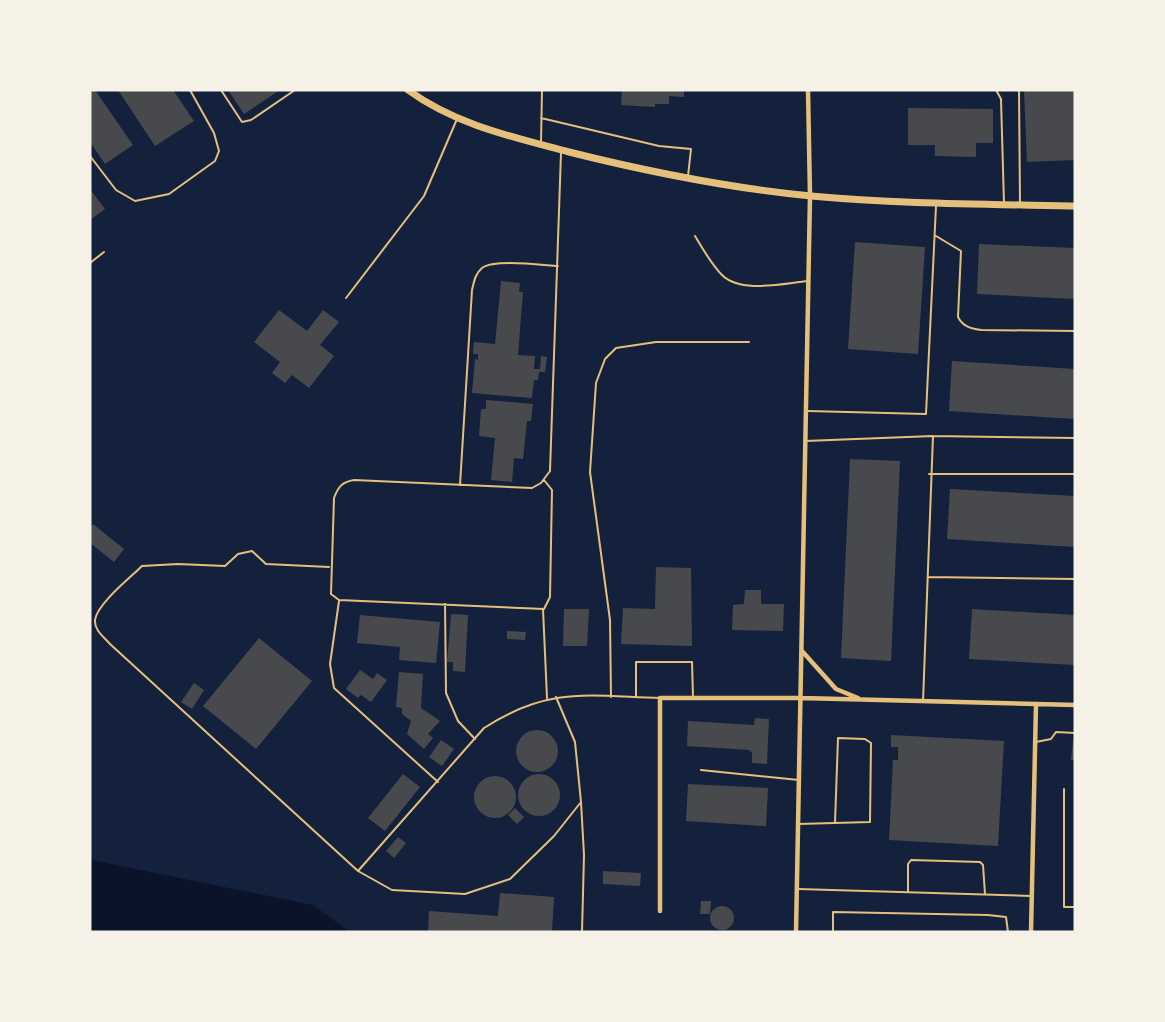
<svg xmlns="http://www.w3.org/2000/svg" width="1165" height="1022" viewBox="0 0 1165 1022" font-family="'Noto Serif',serif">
<rect width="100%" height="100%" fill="#14213d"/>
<path fill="#0b132b" d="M90,858l6,3 217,44 37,27h-260z"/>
<path fill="#48494c" d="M90,90h5l38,55 -28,19 -15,-22z
M118,90h55l21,31 -39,25z
M228,90h52l-36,24z
M622,90h62v7l-15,-1v8h-14v3l-34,-2z
M1024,90h51v70l-48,2z
M908,108l85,1v34h-17v14l-41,-1v-11h-27z
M90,189l15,20 -15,11z
M855,242l70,5 -7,107 -70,-5z
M979,244l96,4v51l-98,-5z
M501,281l19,2 -1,9h4l-5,63 17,1 -1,13h6l1,-13 6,1 -2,15h-6l-1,8h-4l-2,18 -60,-5 3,-34 3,1v-6h-5l1,-12 21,2z
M279,310l28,21 16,-21 16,12 -19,23 14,11 -25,32 -17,-13 -7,8 -13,-10 8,-11 -26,-20z
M952,361l123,8v50l-126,-8z
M486,400l47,4 -2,17h-4l-4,38 -9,-1 -2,24 -21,-2 4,-42 -16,-2 2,-27h5z
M850,459l50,2 -9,200 -50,-3z
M950,489l125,7v51l-128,-8z
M93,524l31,25 -10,13 -24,-19v-15z
M656,567l35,1 1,78 -71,-2 2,-36 32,1z
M745,590h16v14h23l-1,27 -51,-1 1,-25 11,-1z
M564,609h25l-2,37h-24z
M972,609l103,6v50l-106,-6z
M451,614l17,1 -3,57 -12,-1v-9h-6z
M360,615l80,7 -4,41 -37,-3 1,-13 -43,-4z
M507,631l19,1 -1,8 -18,-1z
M259,638l53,43 -56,68 -53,-43z
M360,670l13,9 4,-6 10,7 -16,22 -10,-7 -3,3 -12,-9z
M399,672l24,2 -2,34 19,13 -12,13 5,4 -9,11 -17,-15 4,-13 -9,-7v-6l-6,-1z
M194,683l10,7 -12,19 -11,-7z
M755,718l14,1 -2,45 -15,-1v-10l-3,-3 -62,-4 1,-25 66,4z
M516 751a21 21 0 1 1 42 0a21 21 0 1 1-42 0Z
M891,735l113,6 -6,105 -109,-6 4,-80h5v-13h-7z
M441,740l13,9 -12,17 -13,-9z
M1073,740h2v20h-4z
M518 795a21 21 0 1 1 42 0a21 21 0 1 1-42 0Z
M403,774l17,13 -35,44 -17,-13z
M474 797a21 21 0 1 1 42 0a21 21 0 1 1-42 0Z
M688,784l80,4 -2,38 -80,-5z
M515,808l9,9 -7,7 -9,-9z
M398,837l8,6 -12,15 -8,-7z
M603,871l38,2 -1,13 -37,-2z
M500,893l54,4 -2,35h-124l1,-21 69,5z
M701,901h10l-1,13h-10z
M710 918a12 12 0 1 1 24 0a12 12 0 1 1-24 0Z"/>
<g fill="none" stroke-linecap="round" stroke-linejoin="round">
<path stroke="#e5c07b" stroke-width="2" d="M221,90l21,32 9,-2 44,-30
M996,90l5,9 3,105
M1019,90l1,114
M541,118l118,28 32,3 -3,27
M541,142l1,-52
M90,156l26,34 19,11 34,-7 46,-33 4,-10 -5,-18 -24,-43
M695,236c8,13 16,28 27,39 19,19 62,8 86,6
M936,236l25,15 -3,66c5,10 14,12 24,13l93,1
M90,263l14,-11
M346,298l78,-102 33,-77
M808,411l118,3 10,-208
M805,441l128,-5 142,2
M929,474h146
M544,480l8,10 -2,107 -6,12 -205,-9 -8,-6 3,-96c4,-11 8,-16 20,-18l178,8 9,-5 9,-12 11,-318
M460,485l12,-195c2,-8 3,-16 10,-22 12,-9 59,-3 76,-2
M329,567l-63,-3 -14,-13 -14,3 -13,12 -47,-2 -36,2c-12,12 -45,38 -47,54 -1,10 9,17 15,24l248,227
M928,577l147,2
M339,601l-9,63 4,24 104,94
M445,604l1,89 12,28 17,18
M543,609l4,89
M556,697l19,45 6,60 -27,34 -44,43 -45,15 -73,-4 -34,-19 126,-143c65,-42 104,-32 176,-30
M611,697l-1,-77 -20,-148 6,-89 9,-24 11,-11 40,-6h93
M636,697v-35h56l1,35
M923,702l10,-266
M1036,742l15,-3 5,-7 19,1
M701,770l98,10
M1064,789v118h11
M581,802l3,53 -2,77
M798,824l72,-2 1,-79 -6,-4 -27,-1 -3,85
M798,889l234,7
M908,892v-28l3,-4 69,2 3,3 2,29
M833,932v-20l155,3 18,2 2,15"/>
<path stroke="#e5c07b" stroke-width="4.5" d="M802,651l34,38 22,9
M660,911v-213h141l274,7
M796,932l14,-736 -2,-106
M1031,932l5,-228"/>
<path stroke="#e5c07b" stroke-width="7" d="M408,90c48,35 105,47 161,62 80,20 160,36 242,44 88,8 176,8 264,10"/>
</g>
<rect width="1165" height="1022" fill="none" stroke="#f6f1e7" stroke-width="183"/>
</svg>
